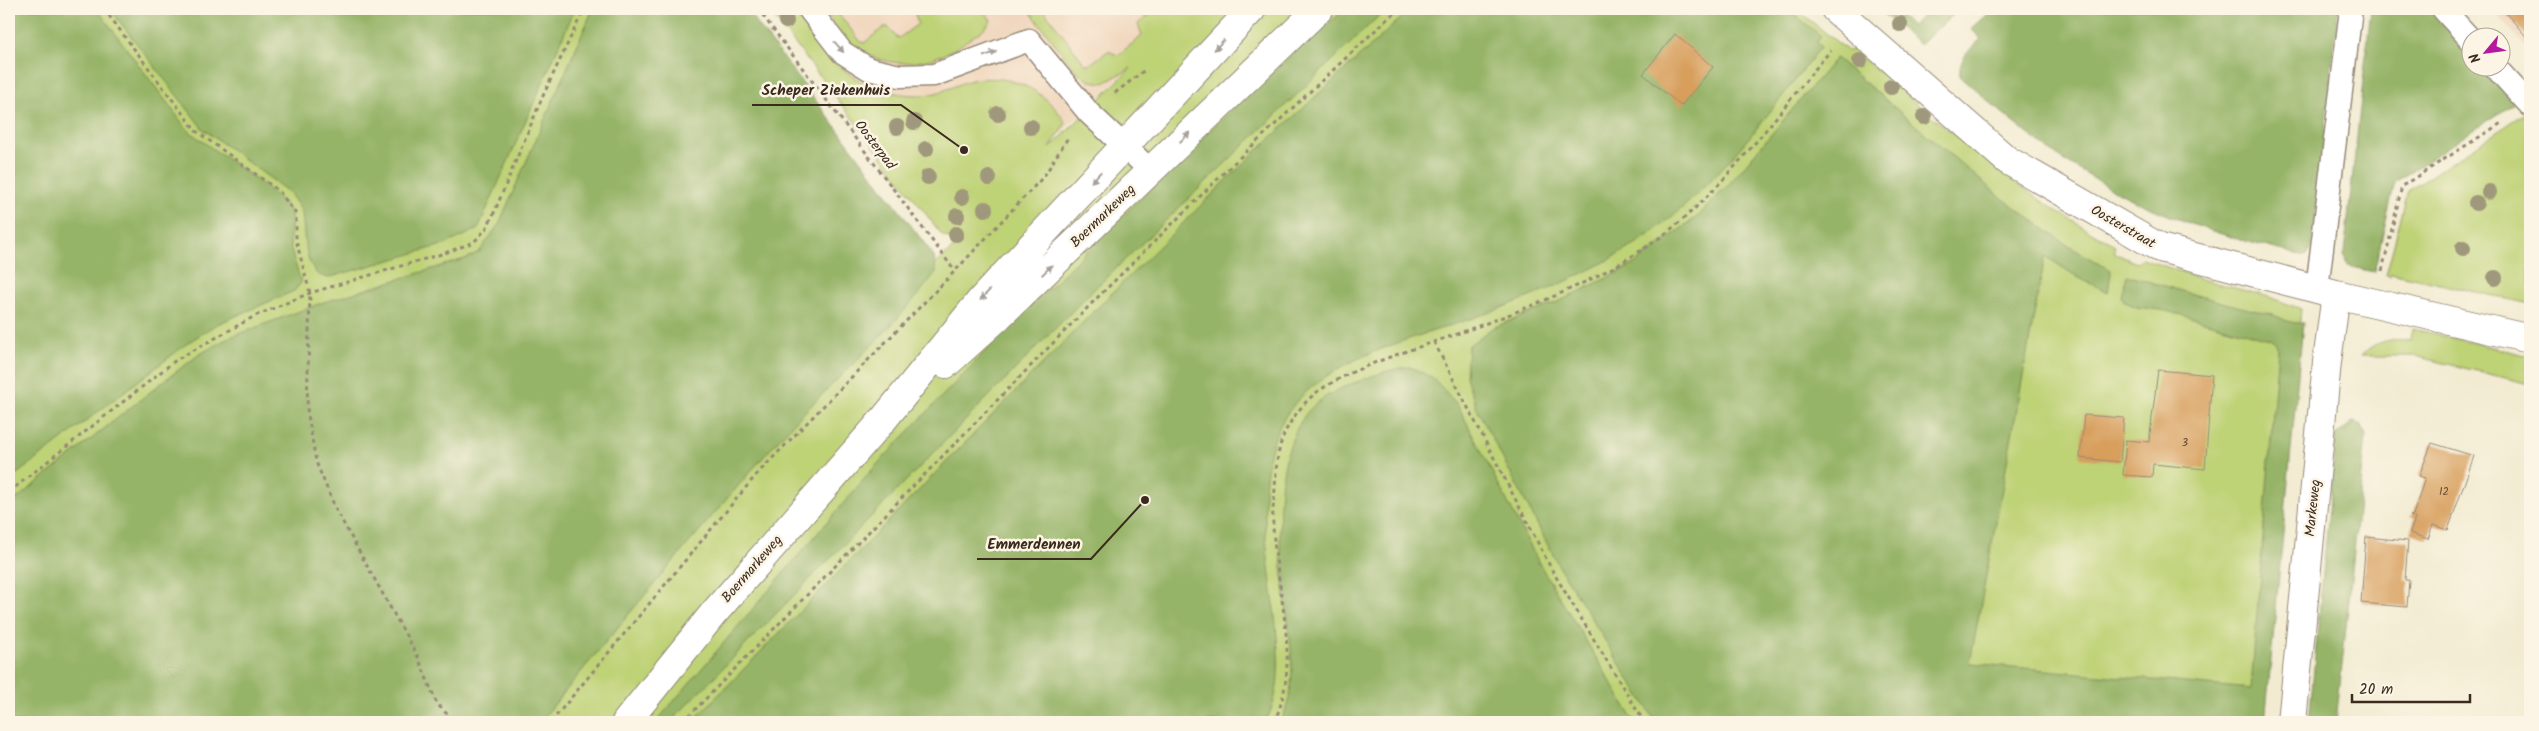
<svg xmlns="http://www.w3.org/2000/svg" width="2539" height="731" viewBox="0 0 2539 731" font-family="Kalam,sans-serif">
<rect width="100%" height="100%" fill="#fcf5e5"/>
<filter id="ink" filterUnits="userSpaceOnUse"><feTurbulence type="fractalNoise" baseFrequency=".02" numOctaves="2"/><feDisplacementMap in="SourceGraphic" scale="10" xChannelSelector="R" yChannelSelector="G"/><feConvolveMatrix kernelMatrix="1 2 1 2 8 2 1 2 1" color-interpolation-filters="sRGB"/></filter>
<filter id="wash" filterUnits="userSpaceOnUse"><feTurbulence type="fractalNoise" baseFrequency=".0096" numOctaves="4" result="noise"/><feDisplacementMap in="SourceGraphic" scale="20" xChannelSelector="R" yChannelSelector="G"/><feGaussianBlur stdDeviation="1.12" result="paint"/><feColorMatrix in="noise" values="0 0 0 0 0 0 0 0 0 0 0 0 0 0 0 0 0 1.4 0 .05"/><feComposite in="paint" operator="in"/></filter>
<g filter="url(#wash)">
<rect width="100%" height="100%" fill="#f2ebd1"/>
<path fill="#f0d6bc" d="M775,9h418l-121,113 -117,125z
M2493,9h37v44z"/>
<path fill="#bed276" stroke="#7c7e4a" d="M9,9h730l195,257 24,-23 -16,-8 -174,-226h26c21,27 41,61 74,76 18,8 48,13 68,8 12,-3 23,-10 36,-13 39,-7 73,9 94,43l-16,25 81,-80 -27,15 -14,-2 -14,-10 -48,-62h15l42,55 4,1 19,-14 10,4 24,-19 -4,-12 19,-15h639l52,42 4,-2c84,70 165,145 263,196v8l21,10 6,-5 59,21 68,18 32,12 -42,413h-2250z
M823,9h12l25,32 4,2 20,-16h4l8,10 3,1 19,-14 -3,-9 8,-6h60l8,11c-5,10 -21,18 -29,24 -33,24 -82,27 -113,-2 -10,-10 -18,-22 -26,-33z
M2524,114l6,7v183l-139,-31 -1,3 -4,-1 22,-84z
M2413,329l117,27v28l-115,-28h-54c13,-15 30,-19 50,-15z"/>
<path fill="#96b467" stroke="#686f42" d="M9,9h88l89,119c22,21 94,62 104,84 4,10 -1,20 0,30 1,13 8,28 11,41l-7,8 -79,34 -26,17 -180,138z
M110,9h465l-97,220 -32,15 -119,34 -10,-4 -8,-13 -4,-17 -3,-32 -12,-19 -87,-64z
M593,9h153l188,247 2,16c-45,61 -105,110 -156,166 -82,93 -162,188 -240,284h-531v-217l156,-125 35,-26 30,-17 94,-35 144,-44 12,-7 19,-27z
M1346,9h40l-299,287 -417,426h-14l215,-251 121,-127 213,-209 96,-89z
M1411,9h377l33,27 -5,6 5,5c-59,74 -115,155 -197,204 -47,28 -97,48 -148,66 -62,22 -151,40 -189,97 -38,56 -17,149 -11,212 3,33 6,67 -11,96h-573l406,-415 153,-151z
M1877,9h17l18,17 19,-17h29l-40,35z
M1994,9h344l-26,239 -6,8c-73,-16 -145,-38 -210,-76 -50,-28 -93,-66 -136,-104 -2,-16 9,-26 21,-37l-10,-10z
M2371,9h61l39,44 1,15h12l31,35 -120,79 -21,90 -27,-6 -3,-12z
M1836,58l162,137 69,50 43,25 1,3 -3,19 -29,-14 -34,-22 -75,407 281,26 27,-341 -5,-8 -106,-29 -30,-4 -12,-5 -4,-6 6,-21c47,14 95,28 143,39 13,4 18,10 33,9l-38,399h-609l-95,-152 -84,-161 -11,-32 2,-31 24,-18 66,-26 73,-36 67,-50 32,-33z
M1410,367l22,10 25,27 83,161 95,157h-355c17,-31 12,-67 8,-100 -7,-63 -21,-152 17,-207 13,-17 35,-27 54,-34 17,-6 32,-13 51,-14z
M2353,422l8,2 5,12 -30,286h-27l27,-287z"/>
<g id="blocks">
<path fill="#d79e5c" d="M2500,9h30v32l-24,-28z
M1675,34l38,33 -32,39 -38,-32z
M2158,370l54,5 -7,94 -52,-5 -1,13 -29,-2 3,-35 23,2z
M2084,415l40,3 -4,44 -40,-4z
M2432,443l42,13 -26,74 -15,-5 -5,14 -18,-6 5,-15 -5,-2 3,-1 12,-37 -6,-2z
M2366,537l42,4 -3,39h4l-2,27 -46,-4z"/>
</g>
</g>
<g filter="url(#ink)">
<use href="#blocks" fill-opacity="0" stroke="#968a78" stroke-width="1"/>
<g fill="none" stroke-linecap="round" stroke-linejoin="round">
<defs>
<path id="service" d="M809,9l33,43 27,17 31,7 34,-1 95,-35 60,73 61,57
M2443,9l29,32
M2496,68l34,37
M2317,289l34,-280"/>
<path id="minor" d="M1835,9l172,151 153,88 176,46 194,45
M2292,722l35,-360 9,-68"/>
<path id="tertiary" d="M946,364l53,-48 320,-307
M626,722l87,-108 170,-194 98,-120 271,-291"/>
</defs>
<use href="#service" stroke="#968a78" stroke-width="25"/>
<use href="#minor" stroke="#968a78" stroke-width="30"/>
<use href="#tertiary" stroke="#968a78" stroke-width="30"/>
<path stroke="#968a78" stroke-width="3" stroke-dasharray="4 4" stroke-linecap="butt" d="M104,9l92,122 83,60 17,23v26l14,53 -3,116 9,53 20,48 82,147 19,47 18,18
M758,9l197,262
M1115,93l31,-24
M2382,271l20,-85 101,-64
M1434,342l119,230 91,150
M9,492l167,-132 79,-44 55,-23 135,-40 29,-11 12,-13 8,-16 48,-115 42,-89
M551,722l206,-248 198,-203 89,-95 25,-40
M683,722l412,-422 139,-137 164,-154
M1274,722c29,-61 1,-134 -1,-198 -1,-12 1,-23 2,-35 1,-19 2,-40 10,-57 7,-14 21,-33 35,-42 43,-28 97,-41 145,-59 79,-29 166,-62 228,-121 51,-48 93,-107 138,-160"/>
<use href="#service" stroke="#fff" stroke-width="22"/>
<use href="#minor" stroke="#fff" stroke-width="28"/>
<use href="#tertiary" stroke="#fff" stroke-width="28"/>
</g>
<g fill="#a0987b">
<circle cx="786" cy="21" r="8"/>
<circle cx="1900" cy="24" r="8"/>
<circle cx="1860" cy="61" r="8"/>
<circle cx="1891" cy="87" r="8"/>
<circle cx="998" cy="114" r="8"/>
<circle cx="1924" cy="117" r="8"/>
<circle cx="914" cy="122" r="8"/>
<circle cx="897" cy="127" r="8"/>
<circle cx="1031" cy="127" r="8"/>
<circle cx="926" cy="149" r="8"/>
<circle cx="928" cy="177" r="8"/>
<circle cx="989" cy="178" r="8"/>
<circle cx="2489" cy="192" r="8"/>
<circle cx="962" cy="197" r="8"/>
<circle cx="2476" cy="203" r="8"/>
<circle cx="985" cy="209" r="8"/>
<circle cx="957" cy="216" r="8"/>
<circle cx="956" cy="234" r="8"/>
<circle cx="2463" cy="248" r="8"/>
<circle cx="2495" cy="278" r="8"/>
</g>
<defs><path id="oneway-solid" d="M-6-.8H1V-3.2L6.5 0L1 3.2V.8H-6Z" transform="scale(1.25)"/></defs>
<g fill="#a79f9a">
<use href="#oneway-solid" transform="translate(1219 45) rotate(133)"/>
<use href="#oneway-solid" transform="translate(839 47) rotate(49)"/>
<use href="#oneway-solid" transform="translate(990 54) rotate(-20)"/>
<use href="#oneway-solid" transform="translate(1185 137) rotate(-44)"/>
<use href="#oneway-solid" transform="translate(1096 177) rotate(133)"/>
<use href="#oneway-solid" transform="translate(1047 270) rotate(-44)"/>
<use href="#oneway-solid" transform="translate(985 295) rotate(133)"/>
</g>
</g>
<g text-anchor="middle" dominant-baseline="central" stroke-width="5" stroke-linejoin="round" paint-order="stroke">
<g font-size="11" fill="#62472e">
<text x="2185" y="443">3</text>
<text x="2444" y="492">12</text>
</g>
<g font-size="14" fill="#3b2a1e" stroke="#fcf5e5">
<text transform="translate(875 145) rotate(53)">Oosterpad</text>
<text transform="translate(1103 216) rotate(-44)">Boermarkeweg</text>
<text transform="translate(2123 227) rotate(30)">Oosterstraat</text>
<text transform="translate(2313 508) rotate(-84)">Markeweg</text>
<text transform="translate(752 569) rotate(-49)">Boermarkeweg</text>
</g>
</g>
<path fill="none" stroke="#3b2a1e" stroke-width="2" d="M964 150L901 105H752M1145 500L1091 559H977"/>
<g fill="#3b2a1e" stroke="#fcf5e5" stroke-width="2">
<circle cx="964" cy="150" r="5"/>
<circle cx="1145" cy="500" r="5"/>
</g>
<g font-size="15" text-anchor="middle" font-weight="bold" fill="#3b2a1e" stroke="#fcf5e5" stroke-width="5" stroke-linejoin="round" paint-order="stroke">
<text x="826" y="95">Scheper Ziekenhuis</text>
<text x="1034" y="549">Emmerdennen</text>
</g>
<rect width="2539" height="731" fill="none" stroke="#fcf5e5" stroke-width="30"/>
<g transform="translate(2486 52) rotate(241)"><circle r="24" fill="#fcf5e5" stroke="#afa495"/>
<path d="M0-4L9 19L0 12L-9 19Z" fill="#b5179e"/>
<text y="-8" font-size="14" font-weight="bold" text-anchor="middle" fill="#3b2a1e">N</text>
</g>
<path d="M2352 694v8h118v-8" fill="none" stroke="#3b2a1e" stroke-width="2.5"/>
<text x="2359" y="694" font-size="15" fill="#3b2a1e" stroke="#fcf5e5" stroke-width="4" paint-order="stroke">20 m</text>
</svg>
